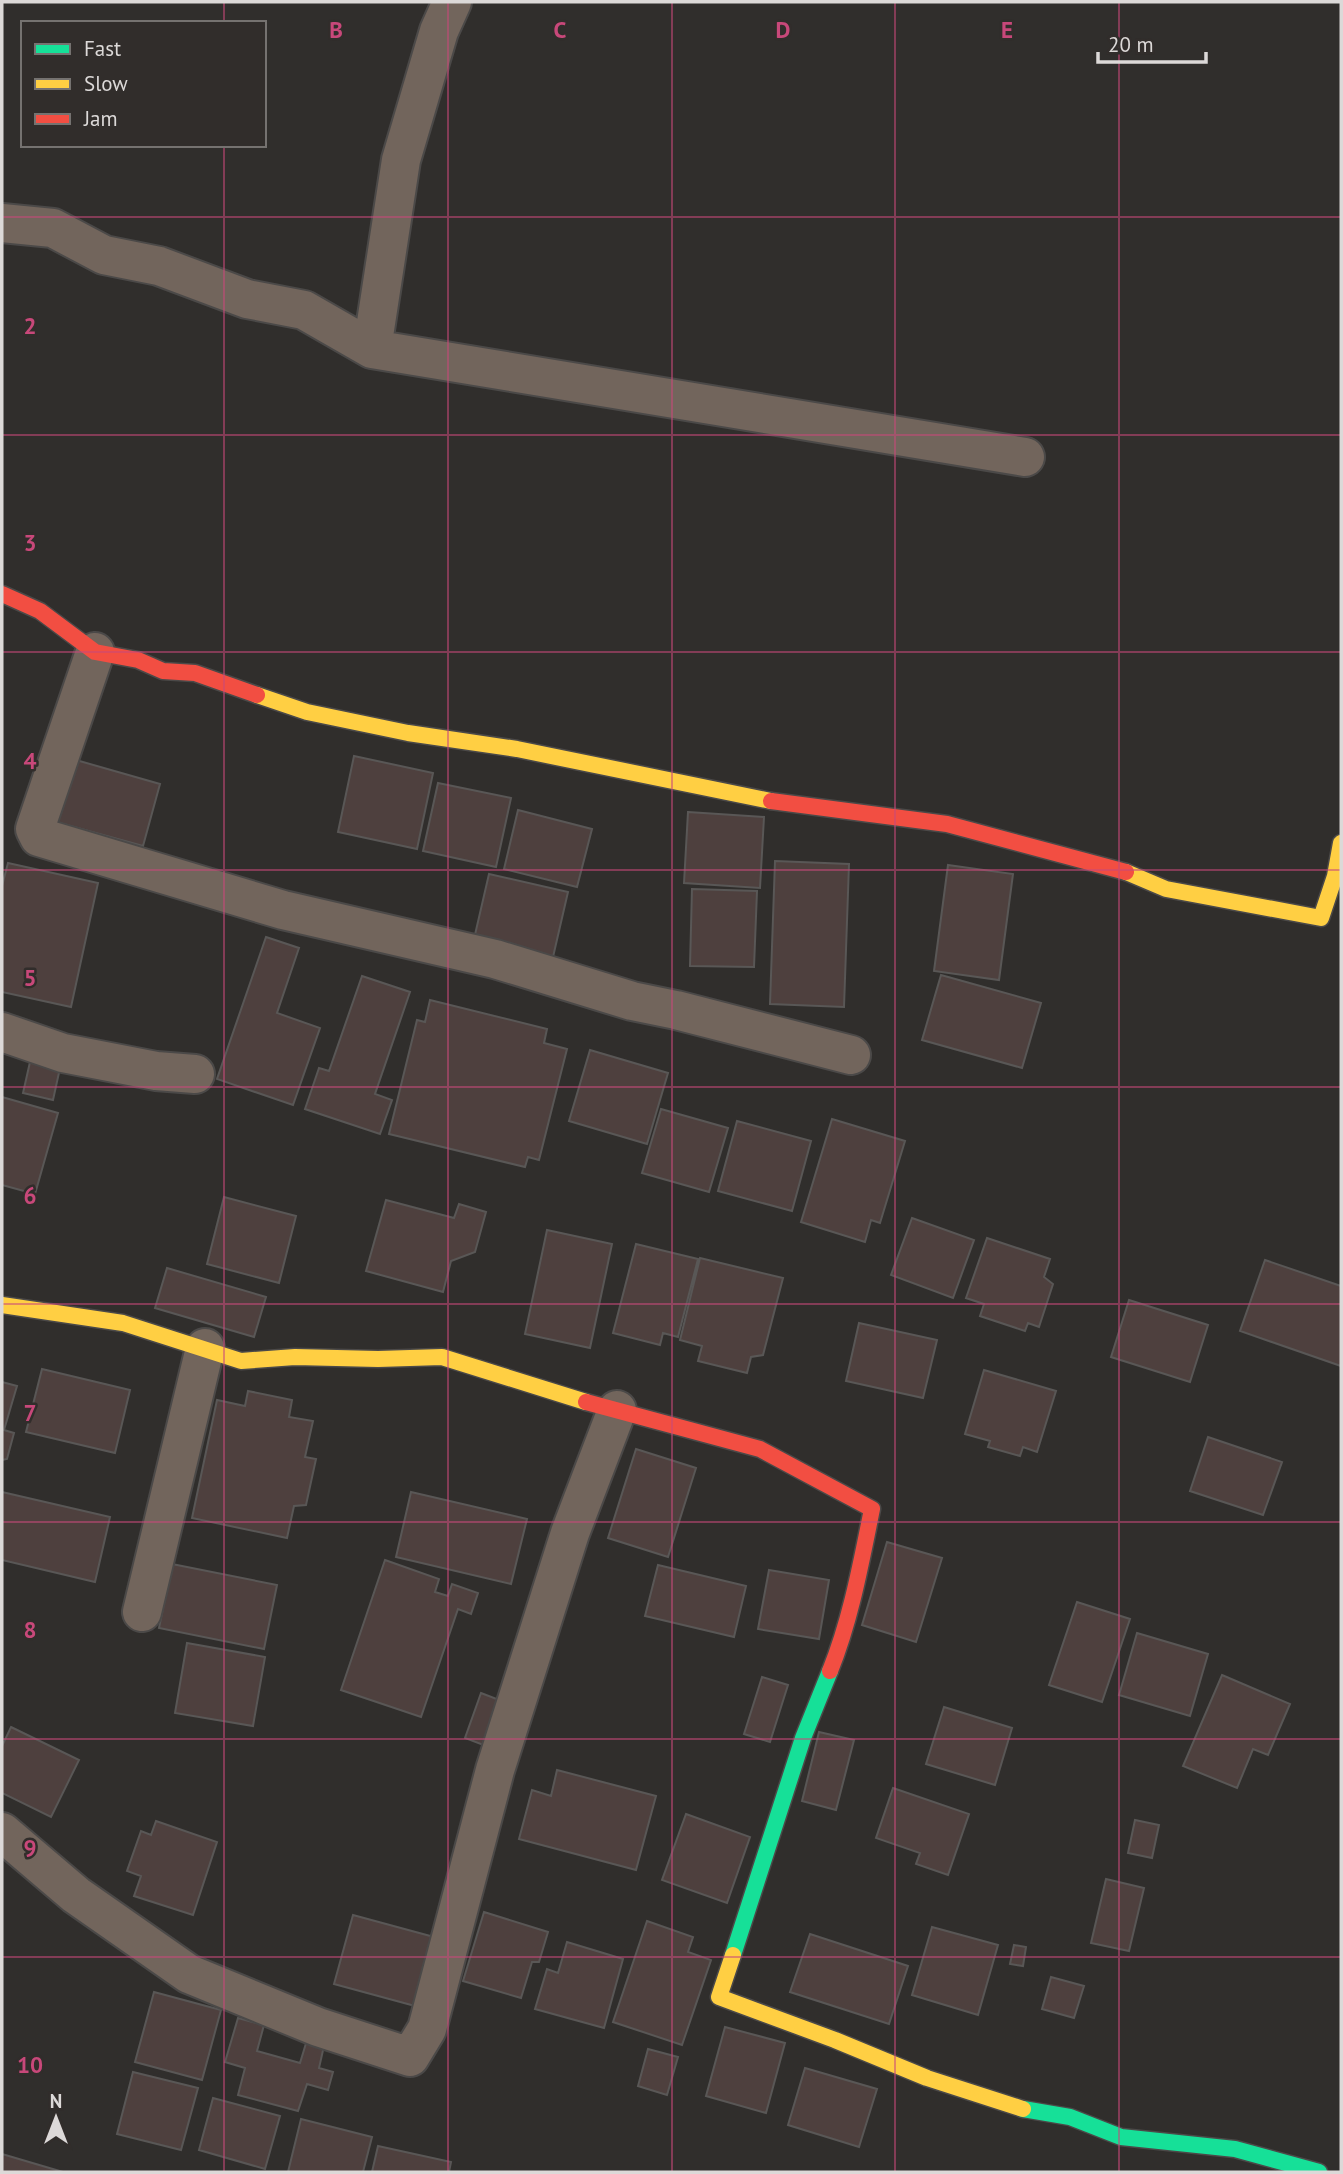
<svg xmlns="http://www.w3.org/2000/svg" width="1343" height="2174" viewBox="0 0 1343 2174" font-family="'PT Sans',sans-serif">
<rect width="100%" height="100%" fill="#302e2c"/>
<path fill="#4e403e" stroke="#595756" stroke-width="2" d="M62,756l98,28 -17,62 -98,-27z
M354,756l79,17 -16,76 -79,-17z
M438,783l73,15 -15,69 -73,-16z
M518,810l74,19 -15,58 -73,-18z
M688,812l76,5 -4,71 -76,-5z
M775,861l74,3 -5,143 -74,-3z
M8,863l90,20 -27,124 -69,-15v-106z
M948,865l65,9 -14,106 -65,-9z
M489,874l79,18 -15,65 -79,-18z
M692,889l65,2 -3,76 -64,-1z
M266,937l33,11 -22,65 43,15 -27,77 -76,-26z
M941,975l100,28 -19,65 -100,-28z
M362,976l48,16 -35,102 17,6 -12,34 -75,-25 14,-41 10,3z
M430,1000l117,29 -3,14 23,6 -28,111 -11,-3 -3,10 -136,-33 28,-114 8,2z
M590,1050l78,23 -21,71 -78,-23z
M30,1062l30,6 -7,32 -30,-7z
M2,1097l56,16 -23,81 -33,-9z
M661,1109l67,19 -19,64 -67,-19z
M832,1119l73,22 -25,82 -9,-3 -6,22 -64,-20z
M737,1121l74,20 -19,70 -74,-20z
M224,1197l72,19 -17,67 -72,-19z
M386,1200l68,18 5,-14 27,8 -11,40 -24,9 -8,31 -77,-21z
M912,1218l62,22 -21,58 -62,-23z
M547,1230l65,14 -22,104 -65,-14z
M987,1238l63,21 -6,18 9,7 -14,43 -11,-4 -3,8 -45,-15 4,-12 -18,-6z
M636,1244l62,15 -20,78 -15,-4 -3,12 -47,-12z
M700,1258l83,20 -20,77 -12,2 -4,16 -49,-12 4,-15 -22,-6z
M1265,1260l76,26v80l-101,-35z
M167,1268l99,29 -12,40 -99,-29z
M1129,1300l79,25 -18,57 -79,-25z
M859,1323l78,17 -14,58 -77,-17z
M42,1369l88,21 -15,63 -89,-21z
M984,1370l72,21 -19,61 -14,-5 -3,9 -32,-9 2,-6 -25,-7z
M2,1382l15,4 -13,44 10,3 -7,26 -5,1z
M248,1391l44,9 -3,17 24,4 -8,36 11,2 -10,46 -12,1 -7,32 -95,-20 25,-118 28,6z
M1208,1437l74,25 -19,53 -73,-24z
M636,1449l60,19 -28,89 -60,-19z
M2,1492l108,25 -15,65 -93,-22z
M411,1492l116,27 -16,65 -115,-27z
M887,1542l55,16 -26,84 -54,-17z
M385,1560l54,19 -4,13 13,4 4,-12 26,9 -7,21 -13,-5 -37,108 -80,-27z
M172,1564l105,21 -13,64 -105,-21z
M658,1565l88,21 -12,51 -89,-21z
M769,1570l60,10 -10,59 -61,-10z
M1077,1602l53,17 -28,83 -53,-17z
M1137,1633l71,21 -18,62 -71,-21z
M187,1643l78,14 -12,69 -78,-13z
M1222,1675l68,29 -22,51 -15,-6 -16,39 -54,-22z
M762,1677l26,8 -18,57 -26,-8z
M481,1693l21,8 -16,45 -21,-8z
M944,1707l68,21 -17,57 -69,-21z
M11,1727l68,33 -28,57 -49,-24v-47z
M819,1732l35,8 -18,70 -34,-9z
M557,1770l99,26 -20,74 -117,-31 13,-49 19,6z
M893,1788l76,26 -21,61 -32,-11 4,-11 -44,-15z
M686,1814l64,23 -23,66 -65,-23z
M1135,1820l24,5 -7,33 -24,-5z
M156,1821l61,21 -24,73 -59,-19 7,-20 -14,-5 14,-40 10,4z
M1106,1879l38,9 -15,63 -38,-8z
M484,1912l64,20 -9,30h-7l-11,36 -58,-17z
M353,1915l81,22 -19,69 -81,-22z
M647,1921l46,16 -5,15 23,8 -29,85 -69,-23z
M932,1927l66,18 -20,70 -66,-20z
M810,1934l98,32 -19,58 -99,-32z
M567,1942l56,17 -19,69 -69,-19 12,-40 11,4z
M1014,1945l12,2 -3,19 -13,-2z
M1051,1977l33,9 -10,32 -32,-9z
M154,1992l67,18 -19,70 -67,-18z
M238,2018l26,7 -7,26 43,12 7,-23 17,6 -5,22 14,4 -5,18 -21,-6 -9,27 -60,-16 7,-27 -20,-6z
M725,2027l60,16 -19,70 -60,-17z
M648,2049l30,8 -11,38 -29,-9z
M805,2068l72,21 -18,58 -71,-22z
M133,2072l65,16 -17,62 -64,-16z
M213,2098l67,18 -15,53 -66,-19z
M301,2119l71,18 -9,35h-75z
M378,2146l73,16 -2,10h-77z
M2,2154l61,18h-61z"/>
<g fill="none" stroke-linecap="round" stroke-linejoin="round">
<defs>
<path id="street" d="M2,223l51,5 51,27 55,11 88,33 57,11 68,39 653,108
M372,349l29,-189 38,-129 13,-29
M95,652l-60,177 4,8 244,73 212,49 137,42 44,9 175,45
M2,1032l61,21 93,18 39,3
M142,1612l63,-264
M2,1832l74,63 113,79 129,53 92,30 17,-28 68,-259 75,-237 47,-123"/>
<path id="fast" d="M733,1955l70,-217 27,-67
M1023,2109l47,8 51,20 114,12 84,23"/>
<path id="slow" d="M257,695l50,17 101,21 109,16 254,52
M1126,872l40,17 155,29 14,-42 6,-33
M2,1305l121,18 118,38 54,-4 83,2 64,-2 144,45
M733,1955l-14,42 116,43 92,38 96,31"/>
<path id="jam" d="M2,594l38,17 55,41 43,8 25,11 32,2 62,22
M771,801l176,23 179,48
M586,1402l174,47 112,60c-11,54 -21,110 -42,162"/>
</defs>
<use href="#street" stroke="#4b4948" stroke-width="42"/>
<use href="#fast" stroke="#4b4948" stroke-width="19"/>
<use href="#slow" stroke="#4b4948" stroke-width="19"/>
<use href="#jam" stroke="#4b4948" stroke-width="19"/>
<use href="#street" stroke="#72655c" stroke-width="38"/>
<use href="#fast" stroke="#16e098" stroke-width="16"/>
<use href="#slow" stroke="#ffcf43" stroke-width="16"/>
<use href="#jam" stroke="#f24e42" stroke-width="16"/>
</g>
<path fill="none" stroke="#c8487a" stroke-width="2" stroke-opacity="0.55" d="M224,2v21M448,2v2170M672,2v2170M895,2v2170M1119,2v2170M224,145v2027M2,217h1339M2,435h1339M2,652h1339M2,870h1339M2,1087h1339M2,1304h1339M2,1522h1339M2,1739h1339M2,1957h1339"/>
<g font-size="23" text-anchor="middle" font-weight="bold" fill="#c8487a" stroke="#312d2b" stroke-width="5" stroke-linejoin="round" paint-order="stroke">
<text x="336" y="38">B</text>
<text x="560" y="38">C</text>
<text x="783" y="38">D</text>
<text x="1007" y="38">E</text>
<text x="30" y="334">2</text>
<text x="30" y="551">3</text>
<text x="30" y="769">4</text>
<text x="30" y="986">5</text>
<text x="30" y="1204">6</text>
<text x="30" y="1421">7</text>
<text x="30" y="1638">8</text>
<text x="30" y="1856">9</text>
<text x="30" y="2073">10</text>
</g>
<rect width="1343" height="2174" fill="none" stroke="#dcd9d8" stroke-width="7"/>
<rect x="21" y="21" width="245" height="126" fill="#312d2b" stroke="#757270" stroke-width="2"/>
<rect x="35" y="44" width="35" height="10" fill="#16e098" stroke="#757270" stroke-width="2"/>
<text x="84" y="56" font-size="21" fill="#dcd9d8">Fast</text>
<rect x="35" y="79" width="35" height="10" fill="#ffcf43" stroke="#757270" stroke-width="2"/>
<text x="84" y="91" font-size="21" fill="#dcd9d8">Slow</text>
<rect x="35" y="114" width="35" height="10" fill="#f24e42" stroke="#757270" stroke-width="2"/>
<text x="84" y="126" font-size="21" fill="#dcd9d8">Jam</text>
<g transform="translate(56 2118)" stroke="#312d2b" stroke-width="5" paint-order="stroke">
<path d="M0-5L12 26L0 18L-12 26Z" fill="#dcd9d8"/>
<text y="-10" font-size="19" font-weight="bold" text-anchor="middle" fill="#dcd9d8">N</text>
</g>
<path d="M1098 52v10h108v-10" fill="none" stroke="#dcd9d8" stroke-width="3.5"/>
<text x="1108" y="52" font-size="21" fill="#dcd9d8" stroke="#312d2b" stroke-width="5" paint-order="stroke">20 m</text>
</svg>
